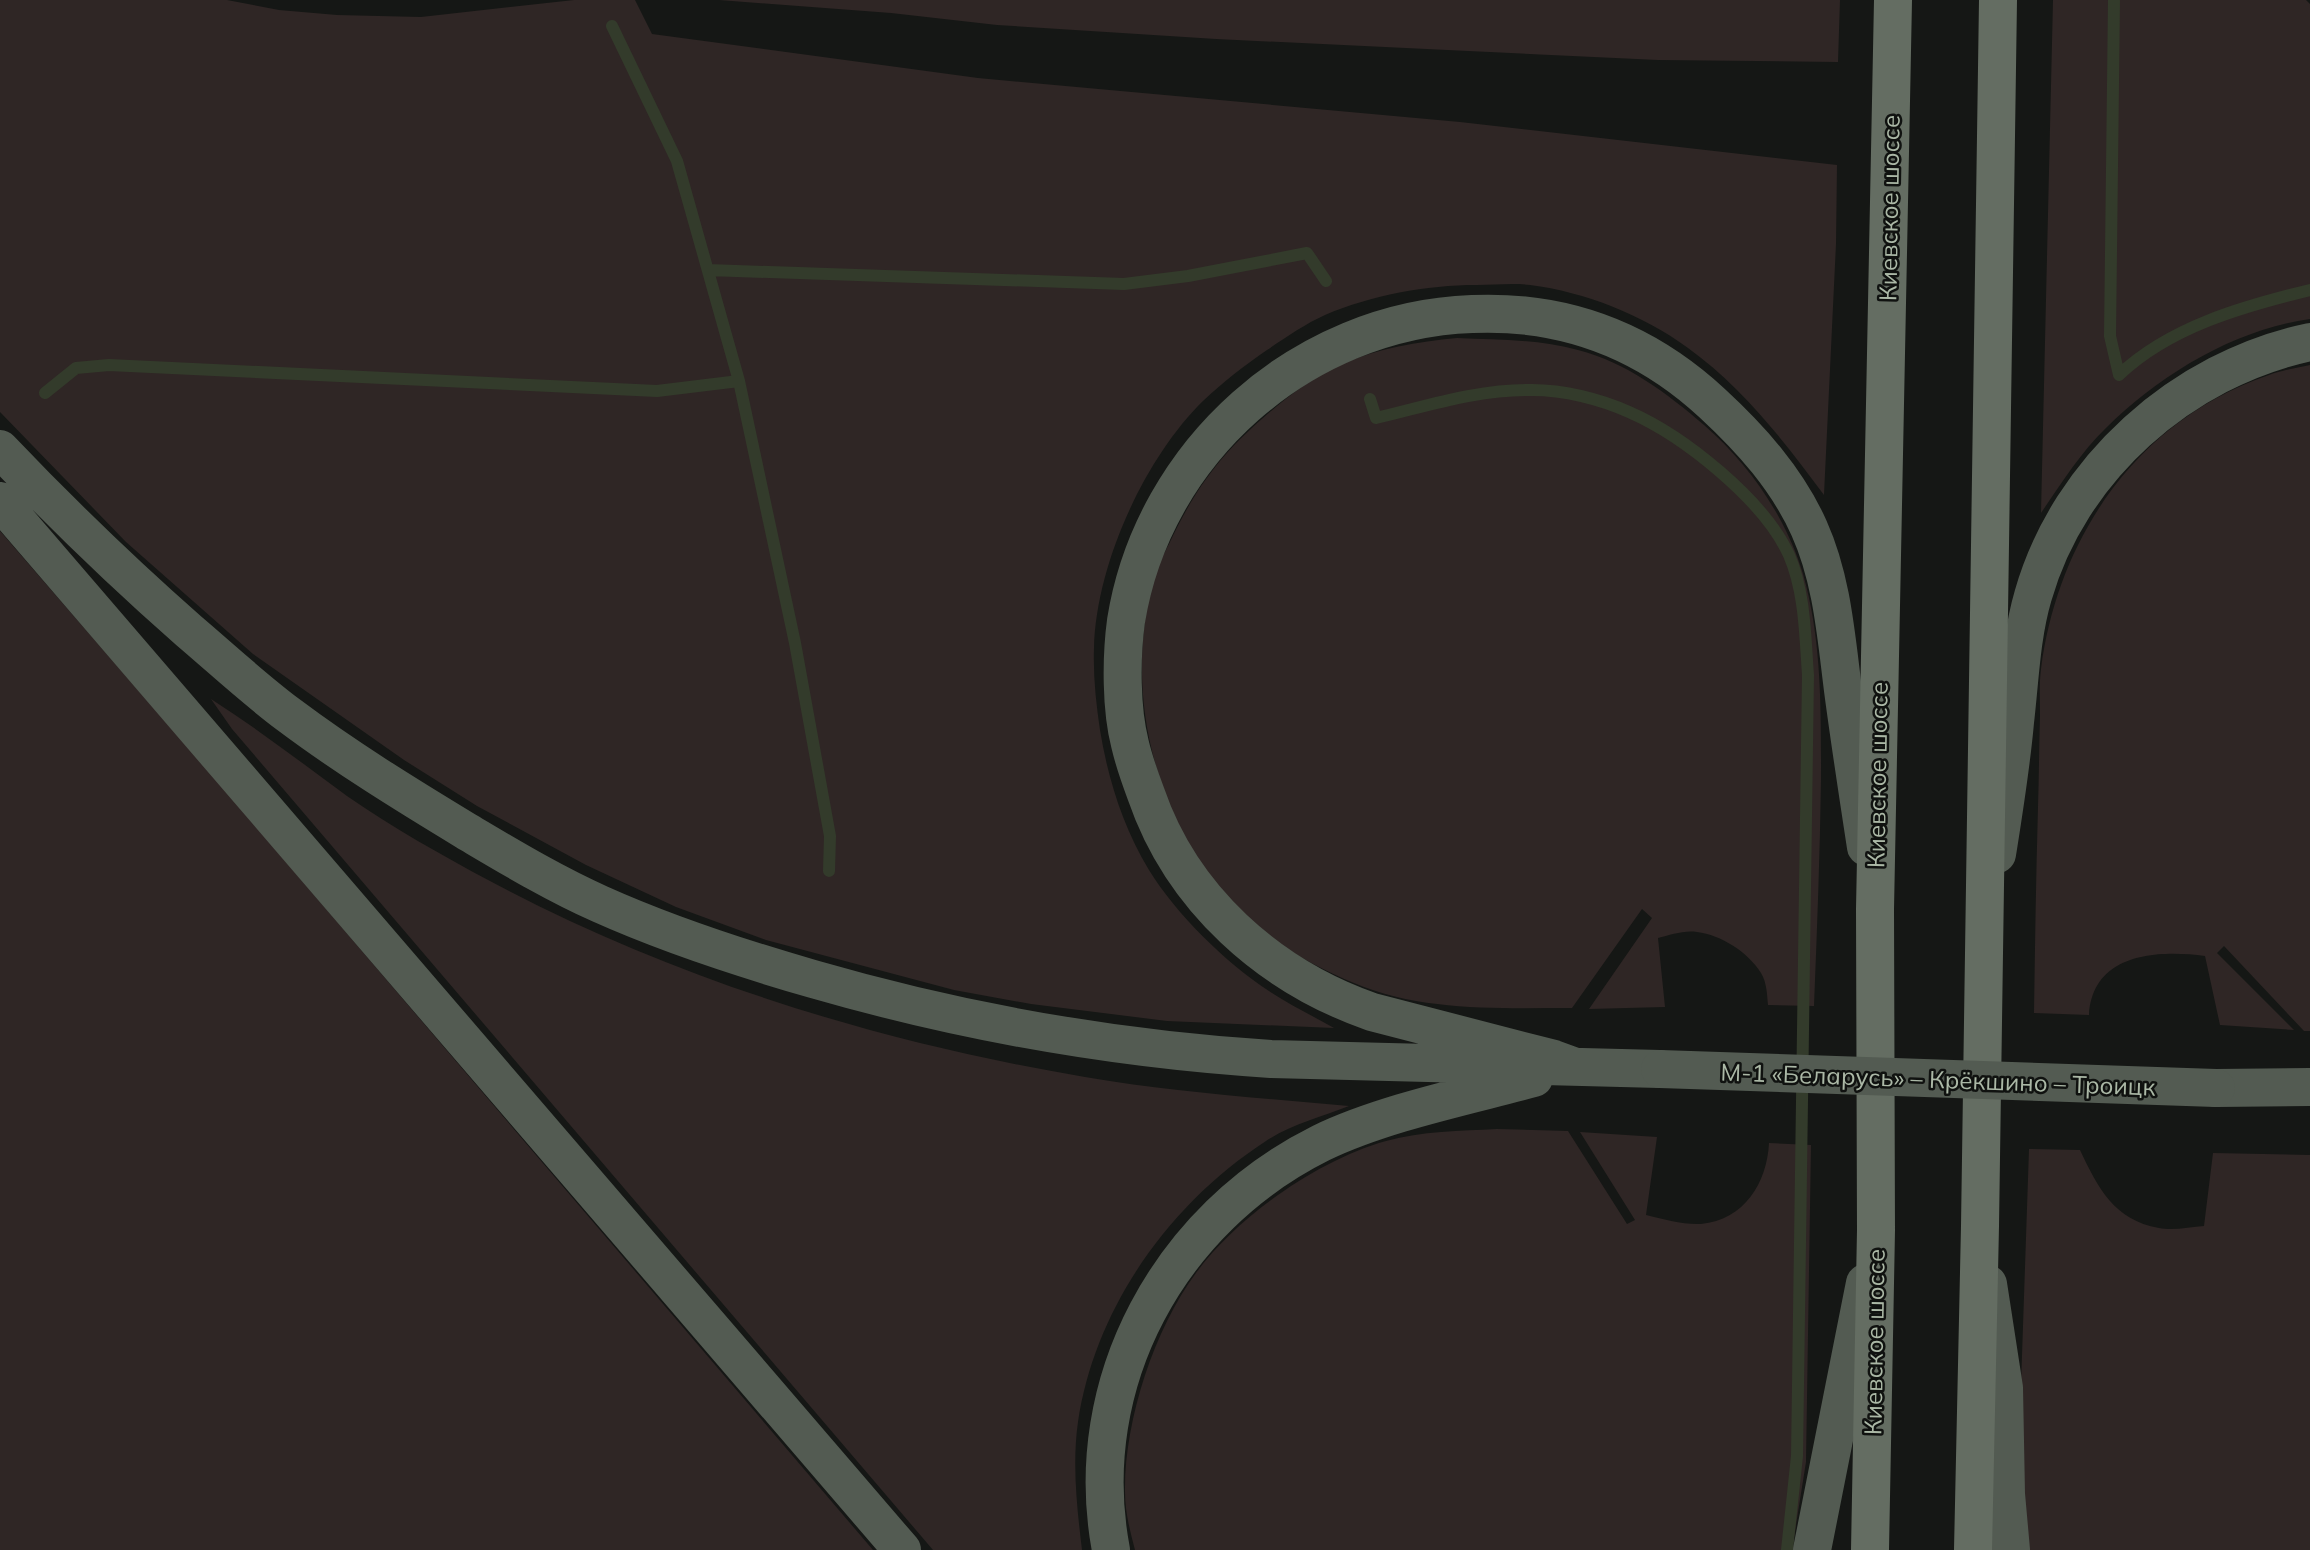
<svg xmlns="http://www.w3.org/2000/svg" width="2310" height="1550" viewBox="0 0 2310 1550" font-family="Mulish,sans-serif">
<rect width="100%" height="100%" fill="#151715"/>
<path fill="#2f2625" d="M0,0h227l52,10 58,5 84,2 153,-17h61l17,34 326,44 482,44 377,43 -1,79 -12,251c-39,-53 -82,-108 -136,-147 -45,-33 -103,-56 -158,-63 -17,-2 -36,0 -53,0 -51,0 -105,10 -152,30 -20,9 -40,23 -58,35 -22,15 -44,32 -64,51 -59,58 -107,164 -109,247 -1,27 2,55 6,82 8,49 23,97 49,140 27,44 77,93 120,121 21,14 44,25 65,37l-167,-7 -136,-17 -77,-14 -188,-50 -90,-33 -90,-42 -109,-59 -73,-46 -151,-106 -127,-112 -126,-130z
M719,0h1121l-2,62 -180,-2 -442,-21 -219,-14 -106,-12z
M2053,0h253l4,4v315c-77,11 -150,56 -204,109 -25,24 -45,56 -65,85z
M1457,338c40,2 82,1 121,12 48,12 90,44 126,75 45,39 82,92 99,149 19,66 18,136 18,205 -1,75 -4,151 -7,227l-46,-1c-1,-10 -1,-22 -7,-32 -13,-21 -40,-38 -64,-41 -13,-2 -27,3 -39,6l7,69 -76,2 63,-91 -10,-9 -70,99c-73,0 -150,4 -218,-25 -37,-15 -77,-37 -106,-64 -88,-81 -126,-218 -96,-333 3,-15 10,-29 17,-42 25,-53 49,-87 94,-126 24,-21 49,-41 79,-54 37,-16 75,-22 115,-26z
M2310,365v666h-6l-80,-85 -7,7 77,77 -74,-5 -15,-69c-48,-6 -112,-3 -116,59l-55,-2c1,-69 2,-137 4,-206 1,-30 1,-61 2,-91 0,-15 -1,-32 1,-47 17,-133 98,-250 228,-294 13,-5 27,-7 41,-10z
M0,531l216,249 657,770h-873z
M211,699c47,30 91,64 136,97 45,31 94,59 143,85 186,99 388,161 595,196 87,15 176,21 264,29 -28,11 -59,19 -83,35 -97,63 -171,167 -188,281 -6,42 -1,86 4,128h-149l-701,-821z
M1497,1129l71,2 59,93 8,-4 -55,-88 77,5 -11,78c17,4 38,10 55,9 43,-4 66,-41 68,-81l42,2 -5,317 -14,88h-657c-5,-19 -10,-38 -10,-58 -1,-70 29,-163 71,-219 42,-57 122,-113 190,-132 36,-10 74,-10 111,-12z
M2029,1149l51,1c18,38 34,70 79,78 14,3 31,-1 45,-2l9,-73 97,2v395h-282l-9,-106z"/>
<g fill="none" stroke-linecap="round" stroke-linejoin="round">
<path stroke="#333b2b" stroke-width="12" d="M2114,0l-4,336 9,39c50,-48 125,-69 191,-85
M612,26l65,135 62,220 56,262 35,193 -1,35
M708,270l416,14 64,-8 119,-23 19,28
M45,393l31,-25 33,-3 548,26 82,-10
M1370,399l6,19c51,-12 102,-29 156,-28 32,0 68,9 97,22 55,24 135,88 160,143 16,37 16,80 19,120l-11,781 -10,94"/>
<path stroke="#535b52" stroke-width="38" d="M0,449c60,63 123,124 189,182 33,28 65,58 100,84 56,42 116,79 177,116 44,26 87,52 134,73 69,31 140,54 213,75 152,44 301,70 458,80l389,10
M0,501l902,1049
M1997,854c7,-44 14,-87 18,-132 5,-42 6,-85 18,-126 36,-127 149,-227 277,-254
M1576,1067l-22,-8 -182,-47c-103,-36 -190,-113 -226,-218 -6,-16 -12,-33 -16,-50 -9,-35 -9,-86 -4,-123 27,-169 176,-301 346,-307 93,-4 172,26 240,89 39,36 75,76 97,125 23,51 27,107 34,162 7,53 15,105 23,157
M2216,1088l94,-1
M1988,1284l16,104 2,106 5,56
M1111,1550c-32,-168 59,-332 210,-407 62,-30 146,-47 213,-65
M1812,1550l53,-267"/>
<path stroke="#646d62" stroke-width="38" d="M1870,1550l6,-320 -1,-321 18,-909
M1973,1550l7,-324 18,-1226"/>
<path stroke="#535b52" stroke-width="38" d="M1660,1069l556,19"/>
</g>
<g text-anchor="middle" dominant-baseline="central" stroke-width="5" stroke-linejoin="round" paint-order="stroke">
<g font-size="24" fill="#abb8a6" stroke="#101210">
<text transform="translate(1889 208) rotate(-89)">Киевское шоссе</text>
<text transform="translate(1877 775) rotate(-89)">Киевское шоссе</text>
<text transform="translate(1938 1079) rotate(2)">М-1 «Беларусь» – Крёкшино – Троицк</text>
<text transform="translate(1874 1342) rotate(-89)">Киевское шоссе</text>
</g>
</g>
</svg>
